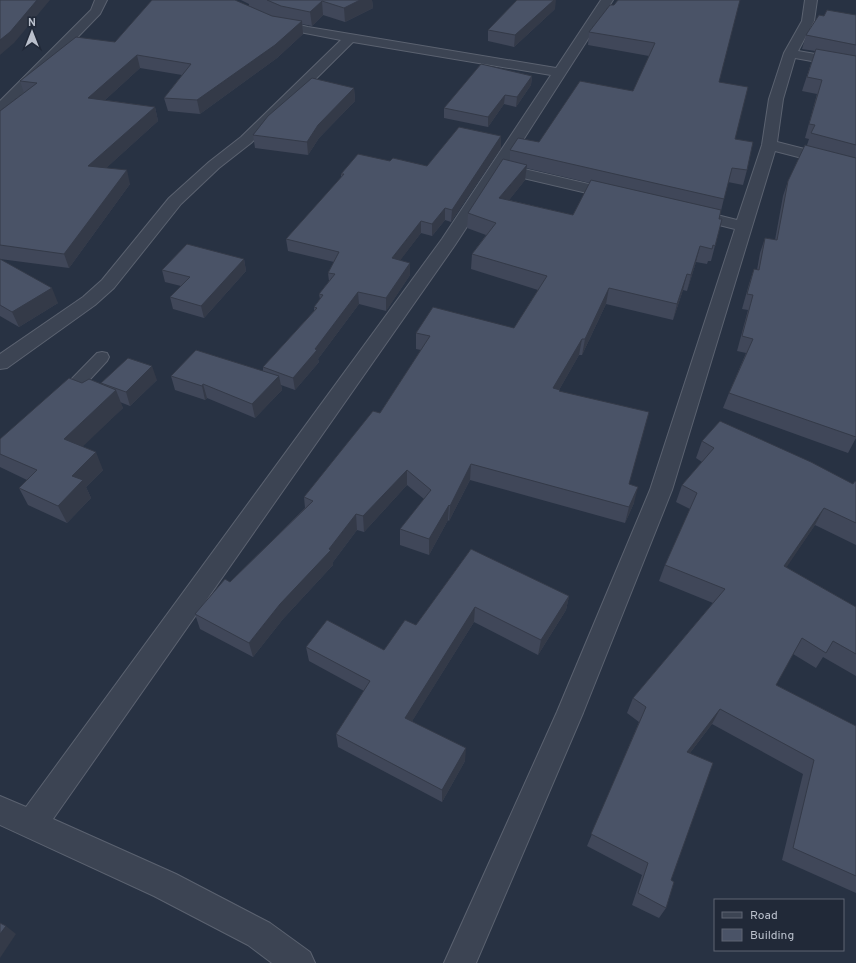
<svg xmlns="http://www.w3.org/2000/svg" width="856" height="963" viewBox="0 0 856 963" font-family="Overpass,sans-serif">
<rect width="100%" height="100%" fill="#283243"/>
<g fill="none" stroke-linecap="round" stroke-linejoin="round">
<defs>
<path id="lane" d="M102,352l5,1 2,4 -2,4 -38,41 -6,1 -6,-1 -2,-4 2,-4 40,-41z"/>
<path id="street" d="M95,0h12l-7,14 -95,98 -5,1v-12l91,-91z
M214,0h16l52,21 26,6 248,41 45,-68h12l-106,165 116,27 2,3 -2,3 -6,2 -115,-27 -47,72 -402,574 123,55 94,49 40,29 5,11h-43l-24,-18 -94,-49 -154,-71v-29l26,11 416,-568 109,-164 -198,-33 -102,101 -32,25 -38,36 -67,84 -19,17 -88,63 -7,1v-15l83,-57 19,-17 67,-82 40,-36 32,-25 100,-97 -67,-13 -58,-25z
M805,0h12l-3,21 -16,30 58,10v8l-61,-11 -12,41 -6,43 79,20v10l-81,-21 -103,339 -89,223 -107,250h-32l113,-251 93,-222 85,-261 -48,-12 -2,-3 2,-3 6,-2 44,11 25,-75 7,-46 15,-46 18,-32z"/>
</defs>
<use href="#lane" stroke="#5b6270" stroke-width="2"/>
<use href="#street" stroke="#5b6270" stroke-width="2"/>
<use href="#lane" fill="#3c4453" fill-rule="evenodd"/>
<use href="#street" fill="#3c4453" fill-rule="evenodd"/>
</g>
<path fill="#404759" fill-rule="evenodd" d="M241,0h131l1,8 -28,14 -22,-7 -11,11 -10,-2 1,10 -26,24 -77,56 -32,-3 -4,-13 18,-23 -42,-7 -35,32 50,7 3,14 -52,47 24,16 -61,84 -69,-9v-148l24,-18 -4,-12 95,-39 134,-36v-2z
M610,5l109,78 16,56 12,31 -4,15 -15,-3 -9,37h3l-11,42h-3l-1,3 -11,-2 -9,29 -4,-1 -10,30 -67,-16 -24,51h-3l-20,35h1l-1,1 70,93 5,19 -9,20 -155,-43 -21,41 -1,-1 -19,35 -29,-10v-16l24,-30 -17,-14 -43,47 -7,-2 -24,32v3l-50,54 -30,38 -53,-28 -5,-15 35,-32 75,-74 -1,-11 76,-84 41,-63 -5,-1v-16l98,-5 24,-38 -67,-21 1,-15 14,-19 -19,-7 1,-15 42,-52v-11l29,-8 94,-51 16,-35 -61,-11 1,-13zM526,168l64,15 -17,32 -64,-15 16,-20z
M555,9l-41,38 -26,-6v-11z
M856,15v423l-8,15 -125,-45 6,-15 17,-40 -9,-2 11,-41 -6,-1 7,-25 5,-15 3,1 3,-17 5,-15 10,2 8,-44 5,-15 19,-36 2,-6 -4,-1 12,-44 -15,-3 13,-40 -13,-2 4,-14 18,-19z
M532,76l-1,9 -15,22 -12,-3 -16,23 -44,-9v-10z
M354,88l1,13 -36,37 -11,17 -53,-7 -2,-13z
M501,148l-50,74 -6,-2 -13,16 -11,-3 -21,27 10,15 -24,36 -27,-7 -41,55 1,3 -24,28 -14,-5 1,5 -27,28 -48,-20 -2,2 -30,-10 -4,-14 92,-5v-4l51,-56v-4l6,-8 -1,-5 10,-13 -1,-8 6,-11 -46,-11 -2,-12 55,-61v-4l49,-13 37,5z
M0,259l58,44 -39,24 -19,-11z
M244,259l2,12 -42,47 -31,-9 -3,-12 11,-11 -16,-4 -3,-12z
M157,380l-27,26 -10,-4 3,6 -41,38 21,24 -17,17 5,11 -24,25 -39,-18 -9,-17 8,-8 -27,-13v-28l82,-56 20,1 -1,-1z
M702,441l151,43 3,-2v63l-41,-20 -29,42 70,40v69l-33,-19 -7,11 -23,-14 -17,31 80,41v167l-74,-33 21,-86 -91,-50 -22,29 -24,155 -7,10 -27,-13 10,-30 -55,-29 52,-124 -12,-9 6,-15 80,-95 -54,-22 6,-16 25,-56 -14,-7 6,-17 20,-23 -6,-4z
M471,549l98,47 -3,14 -28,45 -64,-33 -62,99 53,40 -23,41 -104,-55 -2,-13 28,-43 -55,-30 -3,-14 78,3 32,-25z"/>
<path fill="#343a48" d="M37,0h13l-36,43 -14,12v-15z
M360,0h12l1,8 -28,14 -1,-14z
M547,0h9l-1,9 -41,38 1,-12z
M322,1l1,14 -11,11 -2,-14z
M302,21l1,13 -26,24 -77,56 -3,-14z
M137,55l3,13 -48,44 -4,-14z
M532,76l-1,9 -15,22 1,-10z
M354,88l1,13 -36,37 -11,17 -1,-13 11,-17z
M505,95l-1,9 -16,23v-10z
M155,107l3,14 -65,59 -5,-14z
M501,136v12l-50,74 1,-12z
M527,165l-2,15 -27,34 1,-16z
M127,170l3,14 -61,84 -5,-14z
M445,208v12l-13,16v-12z
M421,221v12l-28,37 -1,-12z
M700,246l-4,16 -9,29 4,-16z
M244,259l2,12 -42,47 -3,-12z
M410,263v12l-24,36v-13z
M687,274l-4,16 -10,30 4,-16z
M52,288l6,15 -39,24 -7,-15z
M609,288l-3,16 -24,51 3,-16z
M358,292l1,12 -41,55 1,3 -24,28 -2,-12z
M582,339l-3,16 -28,49 2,-16z
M152,366l5,14 -27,26 -4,-14z
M279,376l3,14 -27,28 -3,-14z
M203,384l4,14 -2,2 -3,-14z
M116,390l7,18 -51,49 -8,-18z
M96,452l7,18 -17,17 5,11 -24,25 -9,-17 14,-30z
M471,464l-1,16 -21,41 1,-15z
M407,470v15l-43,47 -1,-16z
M638,487l-4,16 -9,20 4,-16z
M449,505l-1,15 -19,35v-16z
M824,508l-9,17 -39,58 8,-17z
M356,514l1,16 -24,32v3l-50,54 -30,38 -4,-14 31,-39 49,-55z
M569,596l-3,14 -28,45 3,-15z
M475,607l-1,15 -68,109 -1,-13z
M720,709l-8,15 -32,42 7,-14z
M466,748l-1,13 -23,41v-12z
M6,926l10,8 -16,24v-24z"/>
<path fill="#4a5367" stroke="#343a48" d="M0,0h37l-27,32 -10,8z
M152,0h83l37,16 30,5 -27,24 -78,55 -33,-2 27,-34 -54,-9 -49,43 67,9 -67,59 39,4 -63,84 -64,-9v-134l37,-28 -17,-2 56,-44 39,5z
M267,0h93l-16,8 -22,-7 -12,11 -29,-6z
M517,0h37l-39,35 -27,-5z
M618,0h122l-21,82 29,5 -13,52 18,3 -6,28 -15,-2 -8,31 -214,-49 8,-12 21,4 41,-61 53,10 22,-48 -66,-11 21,-27h4z
M827,10l29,5v30l-50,-10 13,-20 5,1z
M816,49l40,7v89l-45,-12 4,-8 -6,-1 13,-44 -15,-3z
M481,64l51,12 -15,21 -12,-2 -17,22 -44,-9z
M312,78l42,10 -36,37 -11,17 -54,-7 15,-19z
M459,127l42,9 -49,74 -7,-2 -13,16 -11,-3 -29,37 18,5 -24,35 -28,-6 -43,57 2,1 -24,28 -30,-11 54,-59 -3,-1 9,-12 -4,-1 16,-20 -7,-1 11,-21 -53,-13 58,-65h-3l17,-20 32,7 3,-3 34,8z
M805,145l51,13v279l-127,-44 24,-54 -11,-3 11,-41 -6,-1 7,-25 5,1 6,-32 12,2 11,-59z
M503,159l24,6 -28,33 74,17 18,-35 130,30 -2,9h3l-7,27 -2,-1 -1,4 -12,-3 -9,29 -4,-1 -10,30 -68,-16 -24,51h-3l-29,49 7,2 -1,1 90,21 -20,72 9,3 -9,20 -158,-43 -21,42 -1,-1 -20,34 -29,-10 31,-39 -24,-20 -44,46 -7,-2 -27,35 2,1 -51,54 -31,39 -54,-29 30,-35 5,3 83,-81 -9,-4 69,-86 7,2 50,-77 -14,-3 17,-26 81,21 33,-52 -75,-22 24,-31 -28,-10z
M187,244l57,15 -43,47 -31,-9 20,-20 -28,-7z
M0,259l52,29 -40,24 -12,-7z
M196,350l83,26 -27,28 -49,-20 -1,2 -31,-10z
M128,358l24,8 -26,26 -25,-9z
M69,378l13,5 7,-4 27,11 -52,49 32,13 -24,24 11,4 -25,26 -39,-18 18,-18 -37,-16v-15z
M720,421l91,41 42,22 2,-3 1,1v41l-32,-15 -40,58 72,41v47l-23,-13 -7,12 -24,-15 -26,47 80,41v150l-63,-28 21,-88 -94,-51 -33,43 26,11 -42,117 3,2 -8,26 -28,-15 10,-30 -57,-29 55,-127 -13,-9 92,-109 -60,-24 32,-72 -15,-8 32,-37 -12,-7z
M471,549l98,47 -28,44 -66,-33 -70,111 61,30 -24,42 -106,-56 34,-53 -64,-34 21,-27 57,30 21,-30 11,5z
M0,923l6,3 -6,8z"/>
<rect x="714" y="899" width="130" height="52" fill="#212938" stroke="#5e6573"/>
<rect x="722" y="912" width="20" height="6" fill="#3c4453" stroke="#5e6573"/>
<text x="750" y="919" font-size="12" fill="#bac0cc">Road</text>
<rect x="722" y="929" width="20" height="12" fill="#4a5367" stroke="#5e6573"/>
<text x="750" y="939" font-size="12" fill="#bac0cc">Building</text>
<g transform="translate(32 32)" stroke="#212938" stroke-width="3" paint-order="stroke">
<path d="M0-3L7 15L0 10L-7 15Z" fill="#bac0cc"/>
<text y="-6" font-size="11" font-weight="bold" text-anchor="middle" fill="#bac0cc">N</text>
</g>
</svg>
